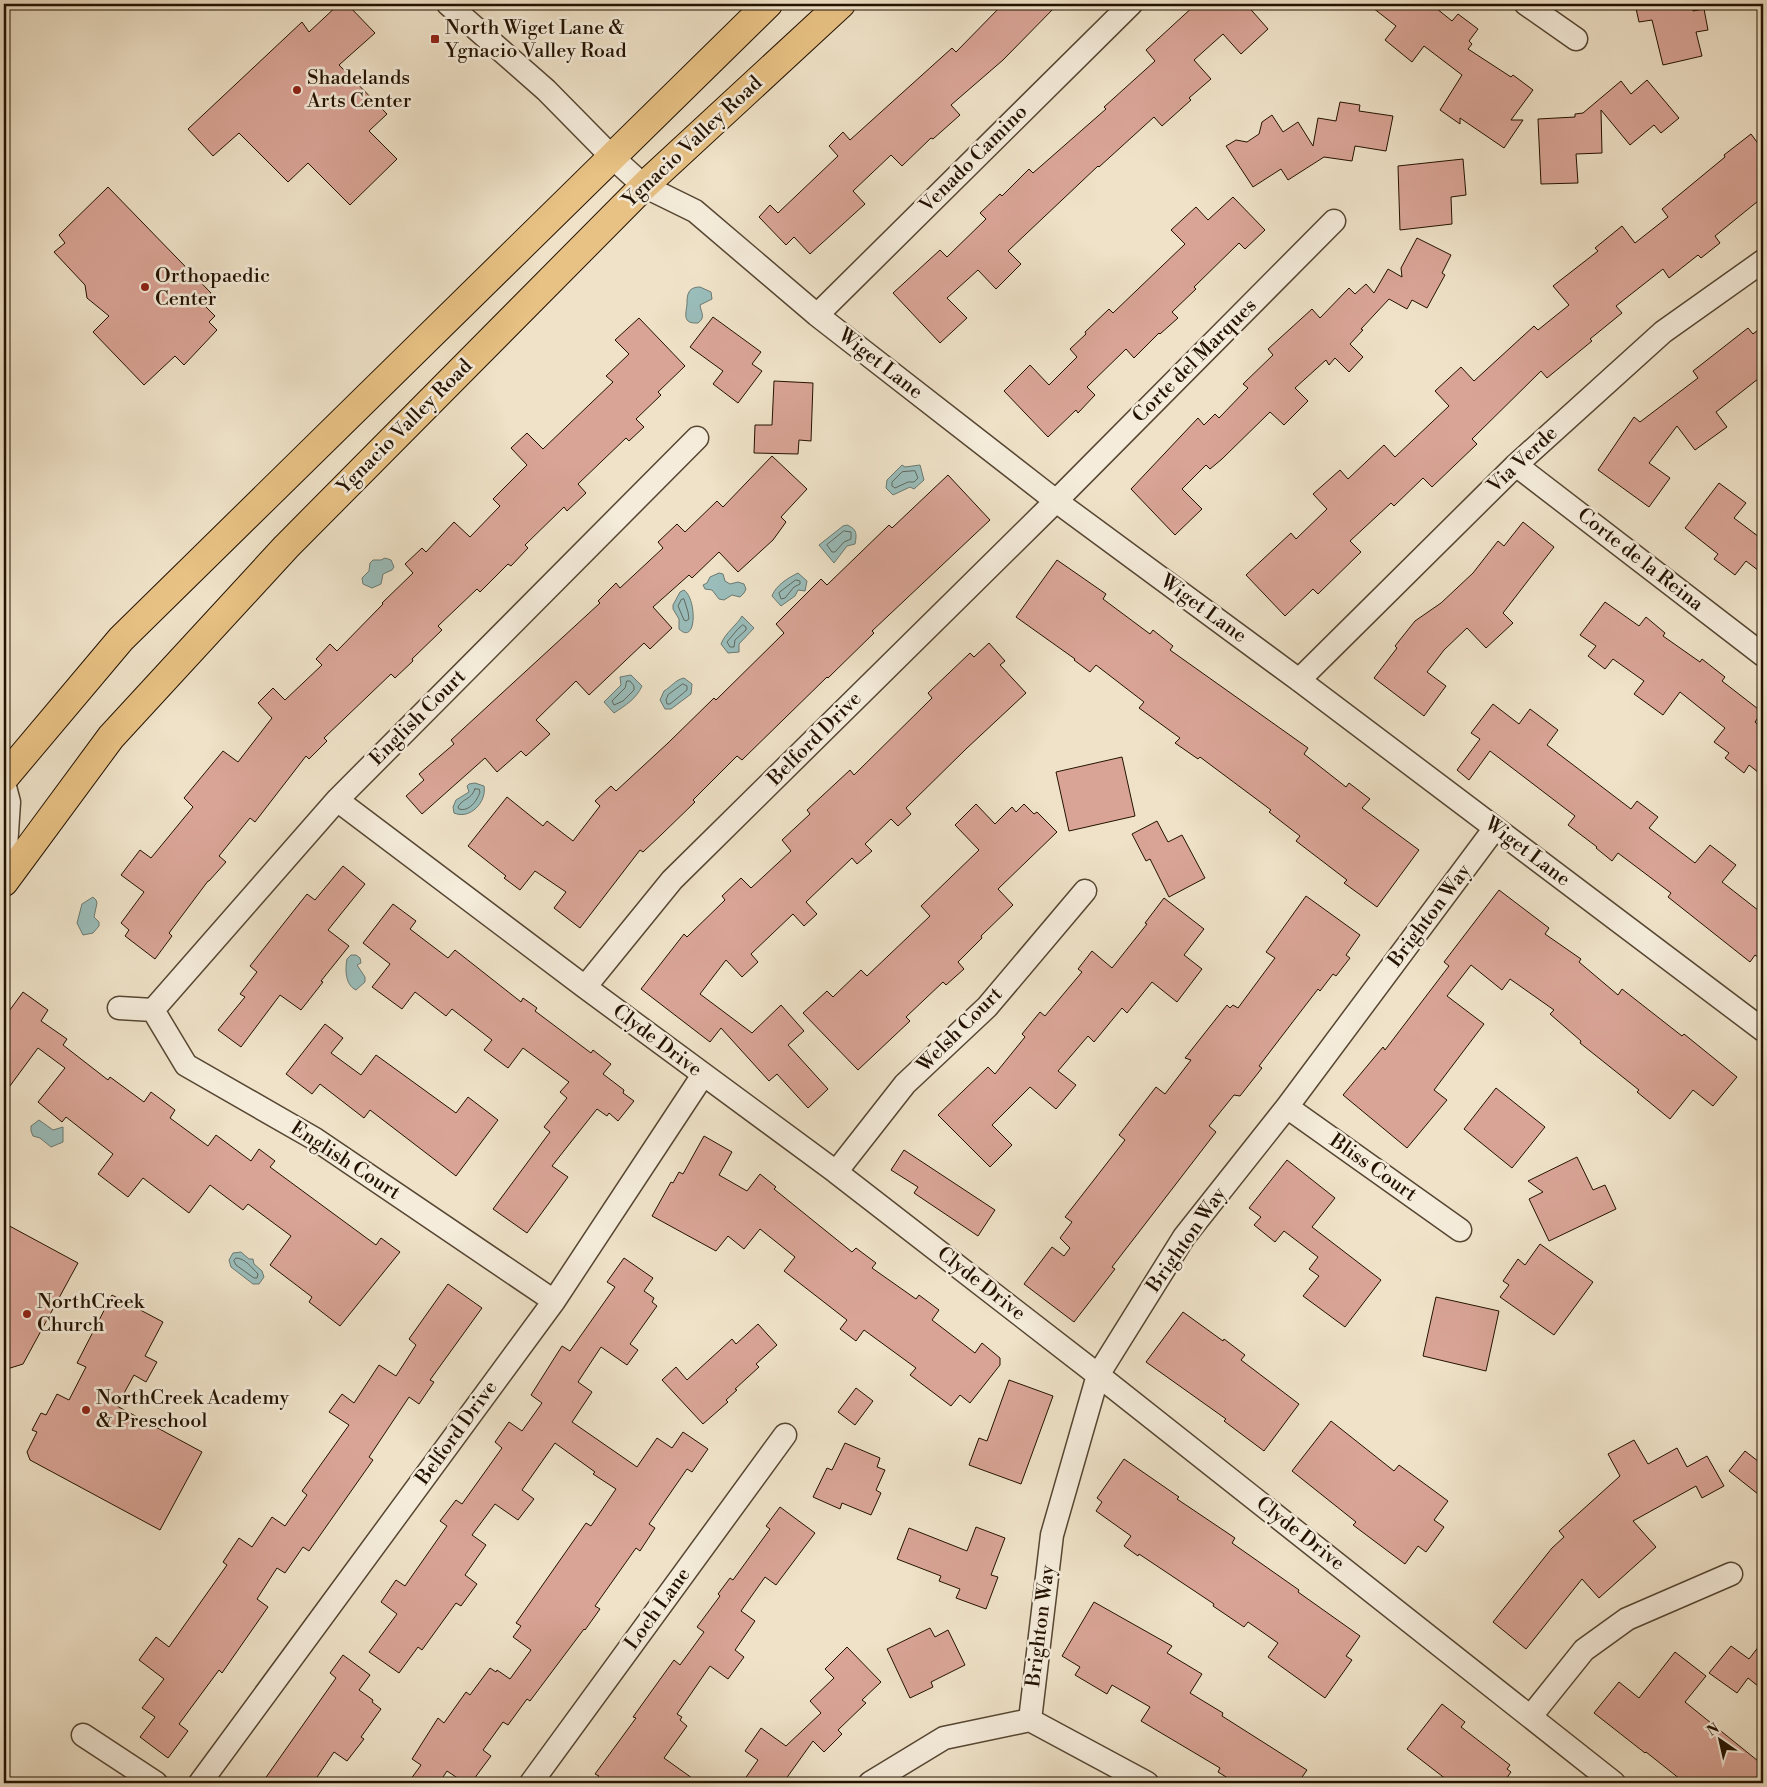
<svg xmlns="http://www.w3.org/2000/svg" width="1767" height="1787" viewBox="0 0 1767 1787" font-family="'Libre Bodoni',serif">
<rect width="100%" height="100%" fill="#efe2c8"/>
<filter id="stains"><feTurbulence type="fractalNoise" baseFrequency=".004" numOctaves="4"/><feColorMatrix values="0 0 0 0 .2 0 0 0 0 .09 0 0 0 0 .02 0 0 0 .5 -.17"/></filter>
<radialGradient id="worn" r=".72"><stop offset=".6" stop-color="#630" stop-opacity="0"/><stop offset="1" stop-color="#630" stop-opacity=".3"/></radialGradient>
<path fill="#9abdbb" stroke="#6a7970" d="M700,287l11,5 1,7 -12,6c1,8 6,12 -2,18 -16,1 -12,-9 -11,-19 0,-4 0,-9 2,-12 2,-4 7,-5 11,-5z
M902,465l3,2 15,-2 4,15 -10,9 -4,-2 -17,8 -7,-7 1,-8z
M847,525c10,4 10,9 8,19l-8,2 -13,17 -15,-18 24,-19z
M385,558l6,2 3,7 -2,3 -9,4 -2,10 -9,4 -9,-4 -1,-6 7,-7 1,-8 3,-3h8z
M719,573l4,1 2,7 5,3 8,-2 6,2 2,5 -2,4 -4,4 -8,-2 -8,5 -5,-1 -7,-9 -7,-1 -2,-4 4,-2 3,-6z
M798,573l9,8 -2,10 -7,-1 -3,6 -14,10 -9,-10c4,-11 16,-18 26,-23z
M684,590c13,9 13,56 -5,39v-10l-6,-10v-4l7,-13z
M742,616l12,12 -15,16v8l-11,1 -7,-9c4,-11 16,-19 21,-28z
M631,675l11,11c-6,13 -16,19 -28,27l-10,-11 17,-17 -1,-8z
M684,678l8,6 -1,10 -20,15h-6l-5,-9 4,-9c7,-4 11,-11 20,-13z
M475,783l9,3c3,16 -14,34 -30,27l-1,-6 3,-7 13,-8 -2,-6 2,-2z
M93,897l3,3 1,3 -3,14 5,5v4l-6,7 -10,2 -6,-12 5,-19z
M351,955h5l4,3 1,5 -4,2 8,12v5l-9,8c-11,-5 -11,-21 -9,-31z
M39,1120l14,10 10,-3v15l-12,5 -11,-9 -7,-2 -2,-5v-5z
M241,1252l8,7h4l1,5 8,7 2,6 -5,7h-6l-22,-17 -2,-7 4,-7z"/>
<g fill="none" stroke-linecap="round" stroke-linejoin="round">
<path stroke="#5e685e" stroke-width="1" d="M915,471l3,7 -4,4h-6l-13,6 -3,-2v-4l10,-10z
M844,531l7,1v7l-7,3 -9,10h-3l-5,-7z
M796,580l4,1v3l-6,3 -9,11 -4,1 -2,-6z
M684,599l4,13 1,7 -3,2 -2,-1 -6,-14 3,-6z
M743,625l3,2v3l-11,10 -1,7h-4l-3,-5 10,-12z
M627,681h3l4,5v4l-11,11 -9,4 -2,-4 13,-13z
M683,684l4,2v4l-17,14h-3l-1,-4 2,-5z
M475,789h4l1,3c-3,9 -11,20 -21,17l-1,-2c5,-9 13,-7 17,-18z
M236,1258c9,0 16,10 22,16l-1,4h-3l-18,-13 -2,-4z"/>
</g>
<path fill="#d9a496" stroke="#231200" d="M339,4h8l28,29 -36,32 48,49 -18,17 28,28 -47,46 -42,-42 -20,19 -49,-49 -26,23 -25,-27 114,-107 7,10z
M1003,4h55l-55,56 -52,45 9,10 -27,24 -2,-1 -29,28 -11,-11 -38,36 12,13 -55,50 -16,-17 -8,8 -27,-28 11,-12 8,8 60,-57 -9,-10 14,-14 7,8 102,-92 4,4z
M1196,4h50l22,25 -27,25 -18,-20 -29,26 17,19 -22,19 2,2 -29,26 -8,-9 -55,50 -1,-1 -90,85 13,13 -25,25 -18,-19 -31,28 20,20 -27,25 -47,-50 47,-43 7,7 39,-38 -6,-6 20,-19 2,2 27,-27 4,4 73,-64 -2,-2 51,-46 -9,-11z
M1368,4h63l21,17 6,-7 20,15 -9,12 3,3 -4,5 43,28 2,-2 20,15 -22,30h12l-19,28 -44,-30v6l-20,-14 22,-35 -38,-29 -12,16 -27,-22 11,-14z
M1635,4h56l2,7 11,-2 4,21 -12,2 6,24 -39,9 -11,-45 -13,2z
M1647,80l32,38 -18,15 -7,-8 -24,20 -29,-35 1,43 -26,1 2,29 -37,1 -3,-65 37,-2v-3l8,-1 38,-32 10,13z
M1340,102l20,3 -1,6 34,5 -7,35 -31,-5 -3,15 -28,-4 -36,23 -7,-11 -28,18 -27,-41 10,-6 11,2 12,-8 3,-12 10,-7 11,17 15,-10 15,24 5,-28 18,3z
M1751,134l12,16v47l-48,39 5,7 -19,15 -3,-3 -29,23 -6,-9 -47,37 6,7 -32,26 2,2 -45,37 -6,-7 -69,68 5,5 -45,43 -9,-9 -29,28 -3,-3 -41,38 11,11 -43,42 -5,-5 -28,27 -39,-41 45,-42 5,6 31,-30 -14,-15 27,-24 8,9 36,-34 11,12 54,-51 -14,-15 26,-24 13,14 60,-55 4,4 31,-25 -16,-19 45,-35 -3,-3 27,-22 13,17 33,-26 -6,-8 63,-52 -1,-2z
M1463,159l3,36 -15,2 1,27 -52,6 -2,-64z
M108,187l103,106 -10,9 14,14 -6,6 8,8 -33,35 -9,-9 -31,29 -51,-53 16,-16 -22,-18 -2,-13 -31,-33 11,-9 -6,-8z
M1233,197l32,33 -20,19 -6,-6 -45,44 2,2 -24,23 6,6 -18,16 -1,-1 -25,25 -8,-9 -39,38 8,8 -17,18 -2,-3 -28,27 -44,-46 26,-26 19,20 28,-28 -7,-8 16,-15 -1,-2 24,-23 4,4 72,-69 -14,-14 25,-23 12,13z
M1417,238l34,17 -9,18 3,2 -18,33 -15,-8 -5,9 -18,-10 -28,30 2,1 -13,14 13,13 -14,15 -14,-14 -6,7 -3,-5 -31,28 13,13 -24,24 -14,-13 -48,47 -12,10 -4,-4 -24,24 20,20 -27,26 -44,-46 67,-71 6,7 11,-11 4,4 29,-30 -5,-4 30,-29 -5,-6 44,-40 8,9 29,-30 6,6 11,-10 8,9 14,-24 14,8 -1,-9z
M713,317l48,35 -9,12 10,7 -24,32 -25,-19 10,-13 -33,-24z
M639,318l46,48 -27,26 3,3 -25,24 8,8 -15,14 -3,-3 -48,46 8,9 -19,18 -3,-4 -39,38 3,3 -17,18 -3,-2 -28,28 -3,-3 -39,37 4,4 -30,29 1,2 -18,17 -4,-4 -67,64 3,3 -18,18 -3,-3 -51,66 -5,-4 -31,38 7,6 -17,19h-1l-39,52 3,3 -17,23 -30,-23 4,-6 -8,-7 23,-31 -23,-17 19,-25 11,8 42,-51 -9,-9 39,-47 15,11 34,-44 -14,-15 15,-15 12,12 37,-35 -6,-6 14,-15 7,7 46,-47 -1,-1 31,-30 -8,-9 17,-16 4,4 28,-30 16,15 30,-31 -7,-7 34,-34 -16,-17 16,-15 16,16 70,-67 -7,-6 23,-22 -14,-14z
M1763,326v49l-47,37 11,15 -32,23 -18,-24 -28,37 21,15 -21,29 -51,-37 36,-53 6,5 58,-44 -5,-7 55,-43 5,6z
M774,381l39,2 -2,58 -12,-1 -1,14 -44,-1 1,-28h17z
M772,456l35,33 -26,28 5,5 -13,18 -35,32 -19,-20 -27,26 -3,-3 -36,32 19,21 -22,21 -6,-6 -55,52 -13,-14 -40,39 14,14 -24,22 -5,-5 -24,21 -12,-14 -63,56 -16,-18 18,-16 -5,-6 35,-30 -3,-4 149,-137 -2,-2 18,-18 4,5 43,-40 -5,-6 19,-18 8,8 32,-31 6,6z
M948,475l42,45 -118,111 2,2 -46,45 -1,-1 -85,83 -5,-4 -44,44 2,2 -34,33 -18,17 -3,-2 -60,78 -26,-20 12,-16 -31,-21 -15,19 -16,-12 2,-2 -38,-30 39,-49 36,29 4,-5 26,20 27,-35 -5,-5 16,-15 5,5 52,-48 46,-45 2,2 68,-67 -8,-9 45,-45 6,6 62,-60 3,3z
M1719,483l27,20 -12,15 29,22v34l-17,-13 -11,14 -21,-16 4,-5 -33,-26z
M1523,522l31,25 -51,66 10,10 -27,25 -19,-20 -23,22 -17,22 19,14 -22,30 -50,-38 23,-30 -2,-2 20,-25 26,-18 32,-30 25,-32 6,5z
M1057,560l49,34 -3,5 47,35 3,-4 20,16 -3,4 138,98 -4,6 42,33 3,-4 21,16 -8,9 57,42 -42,57 -33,-24 3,-3 -51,-39 4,-5 -31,-24 2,-2 -71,-53 -2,2 -23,-16 5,-5 -41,-30 5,-6 -48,-37 -6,7 -16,-12 1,-1 -59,-42z
M1605,602l34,24 7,-9 19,16 -2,3 37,26 2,-3 23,18 -3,4 40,31 -7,10 8,7v47l-14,-11 -5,8 -19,-15 4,-5 -15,-11 11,-14 -45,-36 -17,23 -29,-21 10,-13 -31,-22 -8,10 -17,-13 8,-10 -16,-11z
M989,643l16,18 -5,4 26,28 -60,56 -60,59 5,6 -13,12 -7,-7 -26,25 7,7 -15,13 -5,-6 -46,44 11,12 -13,12 -11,-12 -42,40 7,8 -16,15 -16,-17 -26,34 52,39 29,-28 23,26 -16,14 40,44 -20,19 -31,-34 -8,7 -48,-53 -11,14 -69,-53 43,-55 3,3 38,-37 -3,-4 19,-18 10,10 40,-37 -9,-11 28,-26 -3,-4 43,-40 4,5 78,-77 -4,-5 42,-40 4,4z
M1493,704l26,20 11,-15 28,21 -11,15 84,64 6,-8 21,16 -9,11 46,35 15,-18 26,20 -14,17 41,32v47l-8,-6 -5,7 -82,-65 3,-4 -53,-40 -6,8 -16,-13 1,-1 -29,-22 7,-9 -85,-65 -21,29 -12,-10 23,-31 -9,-6z
M1122,757l13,59 -66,15 -13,-59z
M976,804l19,20 17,-17 4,5 8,-8 10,10 3,-2 20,20 -59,57 15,16 -32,31 1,2 -24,24 6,7 -18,16 -3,-3 -37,35 4,4 -52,49 -55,-57 24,-22 6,6 28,-27 6,6 63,-60 -9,-10 58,-56 -24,-25z
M1157,821l11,21 14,-7 23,43 -36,19 -19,-38 -4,2 -14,-27z
M343,866l22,18 -37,46 21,16 -28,35 2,1 -22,28 -21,-15 -39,52 -23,-17 27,-33 -5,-3 17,-22 -7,-6 57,-72 8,6z
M1499,890l50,38 -4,6 36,25 -2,3 39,33 4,-6 60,47 2,-2 53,43 -24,29 -20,-16 -23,29 -33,-27 2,-2 -59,-47 1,-2 -31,-27 4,-4 -44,-31 -8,11 -31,-25 -24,31 37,28 -50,66 13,10 -40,48 -64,-53 40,-48 2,3 64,-84 -5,-4z
M1306,896l54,39 -14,20 4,3 -14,18 -3,-2 -13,17 -2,-2 -59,77 3,2 -22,28 -6,-1 -25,31 7,6 -104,135 3,2 -41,53 -50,-38 28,-37 12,9 6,-8 -10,-10 12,-16 -7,-5 60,-77 -6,-5 37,-48 9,7 26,-34 -6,-2 42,-53 3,3 3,-3 5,3 37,-50 -9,-6z
M1164,898l40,31 -20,26 18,14 -25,33 -25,-20 -25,31 -5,-5 -28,34 -6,-6 -30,35 18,14 -20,24 -26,-22 -38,38 20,20 -22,22 -52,-52 50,-48 7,7 30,-37 -3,-3 18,-22 5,4 37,-44 -4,-3 14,-18 20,17 35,-44 -2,-1z
M393,904l23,17 -6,8 38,29 7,-8 66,52 2,-4 14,10 -2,3 56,42 2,-3 18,14 -8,10 21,16 -1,3 11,8 -16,20 -9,-8 -2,3 -10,-7 -45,57 16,11 -41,56 -34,-24 57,-77 -6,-5 23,-29 -7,-6 9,-10 -46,-34 -15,20 -24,-18 8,-10 -40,-31 -6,7 -31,-24 -13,17 -30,-22 18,-23 -27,-21z
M23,992l25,18 -7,11 26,18 -4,6 45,35 2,-3 34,25 7,-10 24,18 -5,8 38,28 8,-11 35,26 8,-12 16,12 -5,6 106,78 5,-7 19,14 -60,74 -31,-24 3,-5 -42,-32 21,-29 -43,-32 -5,6 -33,-25 -21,28 -46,-35 -15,19 -30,-23 15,-20 -47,-37 -4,5 -24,-20 27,-34 -27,-20 -34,46v-76z
M325,1024l18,14 -12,15 30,22 15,-20 80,58 12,-16 30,23 -42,56 -86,-66 -6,8 -44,-34 -8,10 -26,-20z
M1496,1088l49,39 -33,41 -48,-39z
M704,1136l28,16 -13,23 28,16 13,-17 16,13 -2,2 78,63 4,-4 20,15 -4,5 44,31 3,-4 20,15 -7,10 43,33 7,-10 18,15v7l-30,38 -10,-8 -9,11 -41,-31 6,-7 -52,-38 -8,11 -16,-12 7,-9 -63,-49 11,-14 -35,-28 -16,20 -16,-13 -12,15 -64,-35 19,-34 2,1 6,-11 4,2z
M904,1150l91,60 -17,26 -64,-43 4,-6 -27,-17z
M1577,1157l16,33 12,-5 11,24 -67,32 -20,-42 14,-7 -15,-11z
M1287,1160l48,38 -23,29 69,53 -36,47 -42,-31 16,-20 -10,-7 9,-12 -34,-26 -9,11 -21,-17 7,-8 -12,-9z
M4,1223l74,40 -55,101 -19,6z
M1540,1244l53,38 -39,53 -54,-38 9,-12 -6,-4 15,-22 7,6z
M624,1258l29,20 -9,13 10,7 -2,4 5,4 -27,38 8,6 -11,15 -26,-18 -23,35 14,10 -20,30 65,45 20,-29 15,10 11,-16 25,17 -16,23 -5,-3 -38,55 6,4 -15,23 -4,-3 -41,58 5,3 -15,21 -1,-1 -54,72 -3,-2 -19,26 -5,-3 -20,28 8,6 -20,27h-6l-18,-12 -8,12h-31l13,-18 -9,-6 26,-41 6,5 22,-31 4,3 20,-27 6,4 1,-2 13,9 21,-29 -18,-13 8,-11 -5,-3 70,-100 5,3 25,-37 -23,-15 2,-2 -40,-29 -33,47 12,9 -16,21 -23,-16 -23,31 14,10 -21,30 12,9 -16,22 -5,-3 -34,47 -4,-3 -19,26 -30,-21 28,-38 -16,-12 15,-22 9,6 42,-60 -7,-5 16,-21 6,4 40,-56 -7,-6 14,-20 13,9 20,-28 -11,-8 31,-49 8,5 45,-64 -8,-5z
M448,1284l34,24 -52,72 4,2 -15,22 -10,-7 -40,60 4,3 -64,91 -6,-4 -18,26 -8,-5 -20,31 11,8 -46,66 -3,-3 -40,54 9,7 -20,27 -28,-21 15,-20 -13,-9 22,-29 -25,-19 17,-23 13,10 58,-82 -4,-3 16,-24 13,9 20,-30 13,9 22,-31 -5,-4 47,-66 -20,-13 13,-18 12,9 25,-38 17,11 20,-31 -7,-6z
M112,1295l51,27 -18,34 12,6 -11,20 -12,-7 -17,31 85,46 -42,78 -130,-70 -3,-8 10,-20 -5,-2 9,-17 5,2 11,-21 12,6 17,-33 -9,-4z
M1436,1297l63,14 -13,60 -63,-15z
M1183,1312l40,29 1,-2 21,16 -4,5 58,44 -35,47 -40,-30 2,-2 -80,-57z
M758,1324l19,21 -21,19 3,3 -24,22 2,1 -11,10 2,2 -25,22 -41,-44 14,-13 11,13 45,-41 4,5z
M1009,1380l44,16 -32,88 -52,-19 10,-27 8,3z
M856,1388l17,13 -18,24 -17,-13z
M1331,1421l63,50 5,-6 49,36 -14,19 10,7 -18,25 -8,-6 -13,18 -52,-39 3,-3 -64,-51z
M1634,1440l14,24 29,-16 10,19 20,-11 17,30 -22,12 -6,-12 -63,35 23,26 -57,51 -17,-19 -56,70 -33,-27 59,-74 12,-11 -5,-6 61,-55 -12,-22z
M845,1443l35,15 -3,9 8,3 -9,20 5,3 -10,22 -29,-12 -2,6 -27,-12 14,-29 5,2z
M1745,1451l18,14v33l-34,-27z
M1124,1459l55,38 -2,2 58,39 -3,5 67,47 -1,2 62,44 -14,20 6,4 -27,38 -57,-41 10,-14 -30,-21 -4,5 -31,-21 1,-2 -75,-50 -1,2 -14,-10 7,-10 -35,-25 6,-9 -5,-4z
M780,1507l35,26 -39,52 -11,-8 -24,34 14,10 -20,29 9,7 -16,22 -18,-13 -33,48 5,3 -2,3 7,6 -23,32 35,25h-105l5,-7 -4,-2 41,-56 -3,-1 41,-57 6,5 24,-33 -7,-5 23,-31 -2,-2 12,-16 3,2 37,-51 -4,-3z
M976,1527l29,11 -14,37 7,2 -12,32 -30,-11 4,-9 -21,-8 2,-5 -44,-17 12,-31 58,23z
M1094,1602l78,44 -5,7 35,21 -12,19 33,20 -1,3 85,54 -9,13h-62l-18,-11 2,-4 -79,-47 9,-14 -38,-22 -5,9 -32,-19 5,-8 -18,-11z
M930,1628l5,9 13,-7 17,35 -34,17 2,5 -23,11 -23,-49z
M1763,1641v49l-15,-12 -11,15 -28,-20 22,-27 18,13z
M847,1647l34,35 -19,18 4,3 -28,27 4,4 -18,18 -11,-11 -30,42h-41l16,-23 -13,-9 16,-23 25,18 35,-33 -11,-12 24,-23 -9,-9z
M1675,1652l31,24 -21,26 78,63v18h-78l-39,-31 -1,1 -51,-40 25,-31 20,16z
M343,1655l27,20 -11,15 14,10 -1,2 9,7 -20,28 3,2 -17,22 -13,-9 -21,31h-51l74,-105 -6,-5z
M1442,1704l23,18 -4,5 49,38 -3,4 4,3 -8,11h-52l-44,-34z"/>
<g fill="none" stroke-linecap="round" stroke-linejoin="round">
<defs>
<path id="minor" d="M448,4l98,86 66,67 32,29 51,25 122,104 239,186 243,179 464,350
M1526,4l50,35
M817,315l314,-311
M1516,465l247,190
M1299,680l217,-215 147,-133 100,-71
M4,783l5,19 -3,46 -2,7
M337,800l248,187 251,185 262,203 516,408
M585,987l87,-107 384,-379 278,-280
M119,1008l34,2
M1287,1107l173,123
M836,1172l69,-88 82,-77 98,-116
M554,1301l-239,-162 -129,-74 -33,-55 184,-210 360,-362
M1531,1716l53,-66 43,-31 104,-45
M1030,1720l22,-185 46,-160 86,-138 103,-130 208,-279
M83,1735l73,48
M200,1783l354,-482 149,-226
M531,1783l254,-348
M870,1783l74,-45 86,-18 117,63"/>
<path id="highway" d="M4,778l117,-139 647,-635
M4,882l107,-145 175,-190 358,-361 197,-182"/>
</defs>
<use href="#minor" stroke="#564632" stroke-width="25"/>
<use href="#highway" stroke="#231200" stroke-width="30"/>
<use href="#minor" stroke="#f5ecdb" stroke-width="22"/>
<use href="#highway" stroke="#e8c184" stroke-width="28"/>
</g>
<g fill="#8f2418" stroke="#f5ecdb" stroke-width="2">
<rect x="430" y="34" width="10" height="10" rx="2.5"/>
<circle cx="297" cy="90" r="5"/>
<circle cx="145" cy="287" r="5"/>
<circle cx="27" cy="1314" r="5"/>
<circle cx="86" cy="1410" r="5"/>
</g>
<g text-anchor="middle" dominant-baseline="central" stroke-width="5" stroke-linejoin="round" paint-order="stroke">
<g font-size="20" fill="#231200" stroke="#f5ecdb" text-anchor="start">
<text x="445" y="28">North Wiget Lane &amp;<tspan x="445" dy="23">Ygnacio Valley Road</tspan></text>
<text x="307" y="78">Shadelands<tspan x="307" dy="23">Arts Center</tspan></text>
<text x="155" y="276">Orthopaedic<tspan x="155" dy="23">Center</tspan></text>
<text x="37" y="1302">NorthCreek<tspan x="37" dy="23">Church</tspan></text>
<text x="96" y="1398">NorthCreek Academy<tspan x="96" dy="23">&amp; Preschool</tspan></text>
</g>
<g font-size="20" fill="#231200" stroke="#f5ecdb">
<text transform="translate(693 142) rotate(-43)">Ygnacio Valley Road</text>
<text transform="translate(974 159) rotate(-45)">Venado Camino</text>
<text transform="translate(1195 361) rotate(-45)">Corte del Marques</text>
<text transform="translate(880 364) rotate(38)">Wiget Lane</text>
<text transform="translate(405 427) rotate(-45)">Ygnacio Valley Road</text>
<text transform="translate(1523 460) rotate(-43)">Via Verde</text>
<text transform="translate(1640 560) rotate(38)">Corte de la Reina</text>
<text transform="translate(1203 609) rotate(36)">Wiget Lane</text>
<text transform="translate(418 718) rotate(-45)">English Court</text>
<text transform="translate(815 739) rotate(-45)">Belford Drive</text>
<text transform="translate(1527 852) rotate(37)">Wiget Lane</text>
<text transform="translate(1430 916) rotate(-53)">Brighton Way</text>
<text transform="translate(960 1030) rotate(-45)">Welsh Court</text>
<text transform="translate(657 1041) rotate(37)">Clyde Drive</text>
<text transform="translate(345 1161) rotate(33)">English Court</text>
<text transform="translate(1373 1168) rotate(35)">Bliss Court</text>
<text transform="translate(1187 1240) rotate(-55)">Brighton Way</text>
<text transform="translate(981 1284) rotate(38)">Clyde Drive</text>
<text transform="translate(457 1433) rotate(-54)">Belford Drive</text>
<text transform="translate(1300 1534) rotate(38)">Clyde Drive</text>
<text transform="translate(658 1609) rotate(-54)">Loch Lane</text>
<text transform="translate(1041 1626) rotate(-83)">Brighton Way</text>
</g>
</g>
<rect width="1767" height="1787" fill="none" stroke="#efe2c8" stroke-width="20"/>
<rect x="5" y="5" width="1757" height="1777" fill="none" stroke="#231200" stroke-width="2.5"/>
<rect x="10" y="10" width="1747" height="1767" fill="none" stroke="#231200"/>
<g transform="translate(1720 1740) rotate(326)" stroke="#f5ecdb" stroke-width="4" paint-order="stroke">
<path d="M0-4L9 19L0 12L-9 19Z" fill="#231200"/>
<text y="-8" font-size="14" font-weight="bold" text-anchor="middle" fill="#231200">N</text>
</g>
<rect width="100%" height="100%" filter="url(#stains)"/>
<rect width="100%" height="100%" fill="url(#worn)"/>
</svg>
